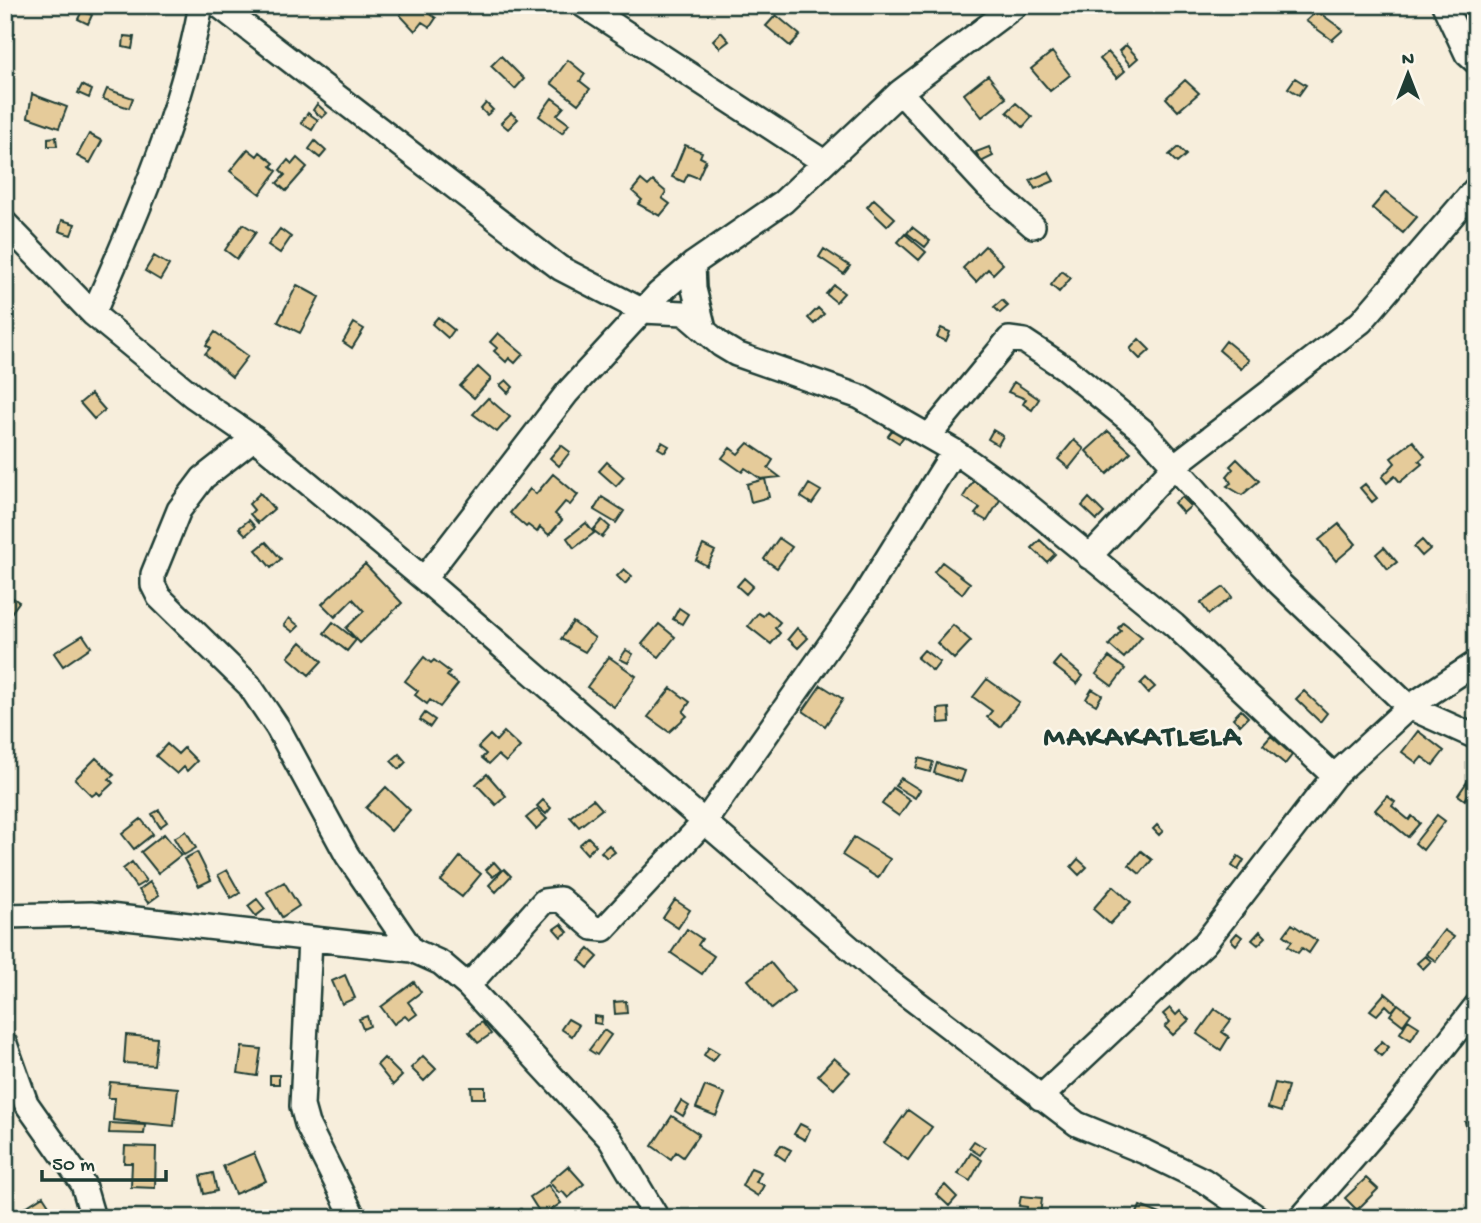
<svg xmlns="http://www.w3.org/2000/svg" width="1481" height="1223" viewBox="0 0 1481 1223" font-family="'Gochi Hand',sans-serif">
<rect width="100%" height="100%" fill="#f7eedc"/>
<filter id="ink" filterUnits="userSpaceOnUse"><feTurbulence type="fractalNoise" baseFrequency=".0143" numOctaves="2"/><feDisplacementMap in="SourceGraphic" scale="14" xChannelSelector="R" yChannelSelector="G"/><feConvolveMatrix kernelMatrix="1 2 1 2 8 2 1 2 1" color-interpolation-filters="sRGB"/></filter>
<g filter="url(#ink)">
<path fill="#e5cb9a" stroke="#1f3d34" stroke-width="2" d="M407,5h10l19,13 -6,9 -8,-5 -7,9 -15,-16z
M82,11l10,4 -4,9 -10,-5z
M1317,11l26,19 -11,10 -26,-19z
M776,15l24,20 -10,11 -24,-20z
M721,32l8,9 -9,7 -7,-8z
M124,36l10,1 -2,12 -9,-2z
M1126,45l12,13 -8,7 -11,-14z
M1052,52l18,23 -20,16 -19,-22z
M1108,52l17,19 -8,7 -17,-19z
M501,56l23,23 -9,10 -24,-23z
M568,60l17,14 -5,7 10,8 -12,15 -27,-21z
M988,75l18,23 -24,19 -18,-23z
M1295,78l11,7 -7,10 -11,-7z
M1185,80l14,13 -21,18 -12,-13z
M82,85l10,5 -3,8 -11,-5z
M107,89l26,9 -4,10 -26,-9z
M32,94l35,13 -8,21 -31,-11z
M552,98l12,9 -7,8 12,9 -7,9 -23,-17z
M486,103l7,7 -6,5 -6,-6z
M1016,103l16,14 -9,10 -16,-15z
M317,104l10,9 -5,5 -9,-8z
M308,113l10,7 -6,10 -11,-7z
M511,113l7,6 -10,10 -7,-6z
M89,134l13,7 -12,22 -13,-7z
M56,137l1,9h-9v-8z
M315,141l11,10 -6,7 -11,-9z
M685,145l17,7 -2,5 6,3 -8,18 -10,-4 -4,8 -12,-5z
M989,147l4,9 -12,6 -5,-10z
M1178,147l8,8 -9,8 -8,-8z
M248,149l9,7 3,-4 14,11 -3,3 6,5 -17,23 -30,-23z
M297,158l10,9 -21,24 -9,-8 8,-8 -5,-5 8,-10 4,4z
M1049,172l5,9 -19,8 -5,-9z
M641,180l7,6 5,-5 13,11 -4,6 8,6 -10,12 -22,-12 4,-4 -10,-9z
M1386,192l31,25 -14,16 -31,-25z
M874,199l21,19 -8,8 -20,-19z
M62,220l13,4 -4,11 -12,-4z
M243,224l13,8 -19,27 -12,-9z
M912,227l18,14 -5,6 -18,-14z
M280,229l11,8 -11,16 -12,-8z
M905,234l21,18 -7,8 -21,-18z
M985,246l18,18 -10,10 -5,-5 -12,13 -13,-14z
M824,249l26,17 -6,8 -25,-17z
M154,256l15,9 -9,15 -15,-9z
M1062,271l9,7 -12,14 -8,-7z
M297,285l22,12 -19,36 -22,-11z
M834,285l10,8 -8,9 -10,-8z
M1002,300l6,6 -8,7 -6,-6z
M818,308l6,6 -10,10 -6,-6z
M438,317l16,13 -6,8 -16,-14z
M354,323l10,6 -12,19 -9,-6z
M941,328l9,4 -4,9 -9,-4z
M215,332l33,24 -16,21 -27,-23 5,-6 -4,-3z
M498,333l25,21 -8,9 -6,-5 -3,4 -12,-11 3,-3 -7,-6z
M1139,339l11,11 -10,9 -10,-10z
M1226,341l23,19 -8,9 -22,-19z
M478,367l13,12 -17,19 -14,-12z
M506,380l7,7 -5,6 -8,-8z
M1014,382l25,17 -7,11 -9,-6 3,-5 -18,-7z
M91,394l14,16 -11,9 -14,-16z
M488,398l22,19 -13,15 -24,-18z
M1476,398v16l-3,1 -7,-11z
M893,429l11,7 -5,7 -11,-7z
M993,430l10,6 -5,9 -10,-6z
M1108,431l23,21 -24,22 -21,-23z
M1074,440l10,9 -15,19 -11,-9z
M1413,441l12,15 -6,5 3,3 -22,18 -5,-6 -8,7 -5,-6 13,-14 -4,-5z
M662,442l7,4 -4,6 -7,-4z
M748,443l25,17 -5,8 12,9 -19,2 -16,-11 -3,4 -20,-14 8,-10 8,6z
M561,445l9,7 -11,14 -9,-8z
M1237,459l22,22 -17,14 -15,-9 4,-3 -4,-7 6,-7 -3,-3z
M607,462l17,15 -8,9 -17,-15z
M553,474l25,21 -8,10 -5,-3 -10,12 7,6 -13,15 -9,-8 -3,5 -9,-7 -2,2 -16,-14 20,-24 6,5z
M975,478l28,17 -16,26 -12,-7 5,-6 -17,-11z
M765,479l4,18 -18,5 -4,-18z
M809,484l12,7 -9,13 -11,-7z
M1365,484l12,14 -5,4 -12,-14z
M260,493l14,16 -16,14 -8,-9 4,-4 -5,-6z
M602,497l22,14 -8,12 -22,-13z
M1182,497l9,9 -8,7 -9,-10z
M1089,498l15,15 -7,7 -15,-14z
M249,520l6,7 -9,8 -7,-7z
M602,520l8,7 -8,10 -9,-7z
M586,523l8,10 -20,15 -7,-10z
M1339,524l17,20 -20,17 -17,-21z
M779,538l13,9 -15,21 -13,-9z
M1040,540l15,14 -8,8 -15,-14z
M1422,540l8,9 -8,7 -8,-9z
M266,542l15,17 -10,9 -15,-18z
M703,545l12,6 -8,15 -11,-6z
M1384,547l13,15 -9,7 -12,-15z
M942,562l28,21 -8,11 -28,-22z
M365,564l37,39 -42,40 -14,-15 18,-17 -11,-12 -18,18 -13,-13z
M624,569l8,7 -7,8 -8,-8z
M744,578l9,8 -7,8 -9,-8z
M1224,587l8,10 -23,17 -8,-11z
M7,594l12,8 -13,18 -1,-24z
M679,608l9,6 -6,10 -9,-5z
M767,611l13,11 -5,6 5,5 -9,11 -23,-18 10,-13 5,3z
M289,618l10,8 -6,6 -9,-7z
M333,622l23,18 -9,11 -23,-18z
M573,622l22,16 -10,14 -24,-13z
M1123,622l19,15 -18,21 -15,-13 12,-14 -3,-3z
M659,624l16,13 -16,20 -17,-13z
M953,625l18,16 -17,18 -17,-16z
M797,628l11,10 -10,10 -10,-9z
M83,635l8,12 -28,19 -9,-13z
M301,642l21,19 -13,14 -21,-18z
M626,650l7,4 -5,9 -8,-4z
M924,650l16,12 -7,9 -16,-13z
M424,657l7,6 3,-3 16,12 -3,4 11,8 -18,23 -10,-7 -3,4 -12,-9 3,-4 -13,-10z
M609,657l27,19 -22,31 -27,-20z
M1060,657l23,19 -6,8 -24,-19z
M1109,657l16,12 -13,17 -16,-12z
M1146,678l9,9 -7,6 -8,-9z
M987,679l32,23 -19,25 -13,-10 5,-6 -19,-14z
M821,685l22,14 -18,27 -22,-15z
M671,688l19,14 -7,10 4,4 -18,16 -21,-15z
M1092,689l10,6 -6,10 -10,-6z
M1304,691l23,22 -7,9 -24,-23z
M949,708l1,14 -11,1 -1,-14z
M1241,710l7,7 -8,8 -7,-7z
M425,713l10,7 -5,7 -10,-7z
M1418,731l26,20 -11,14 -11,-8 -5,6 -15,-11z
M504,732l16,15 -14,15 -8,-7 -9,9 -7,-6 4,-4 -8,-7 12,-12 6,6z
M1271,736l21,19 -7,9 -22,-19z
M167,744l11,10 6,-6 13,13 -10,10 -3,-4 -7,7 -21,-18z
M399,754l7,8 -7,7 -8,-8z
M96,758l18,17 -5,4 4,4 -13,12 -3,-3 -5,4 -17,-17z
M919,758l14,4 -3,10 -14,-4z
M937,763l28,8 -4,11 -27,-9z
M487,774l19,22 -10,9 -20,-21z
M901,778l19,12 -5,8 -20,-12z
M1467,782l6,5 -8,13 -7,-5z
M386,787l24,23 -19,21 -25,-23z
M893,788l17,12 -11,16 -17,-12z
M1387,796l8,6 -3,4 17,14 3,-4 8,7 -12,14 -33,-27z
M593,799l9,10 -23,18 -9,-10z
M543,800l8,8 -5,6 -9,-8z
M537,809l10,10 -11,10 -10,-11z
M159,810l8,12 -7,5 -8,-13z
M1437,815l8,6 -22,29 -8,-7z
M141,819l12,15 -19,15 -12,-15z
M1157,825l6,6 -4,4 -6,-6z
M186,831l10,17 -12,7 -10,-17z
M164,834l17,21 -23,18 -17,-21z
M588,837l8,8 -9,9 -8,-9z
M854,837l36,22 -12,19 -36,-23z
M609,845l6,7 -8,6 -6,-6z
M1141,851l11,9 -12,14 -11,-9z
M197,852l14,28 -12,6 -15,-27z
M1238,856l6,4 -6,10 -6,-4z
M460,857l21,17 -19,23 -21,-16z
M1078,859l9,8 -8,8 -8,-8z
M132,862l14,19 -10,6 -13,-18z
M494,862l7,8 -8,7 -7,-7z
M504,869l7,7 -15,16 -7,-7z
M227,870l13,23 -9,5 -13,-23z
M150,882l9,13 -11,8 -9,-13z
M284,882l15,24 -17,11 -15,-25z
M1113,886l18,16 -21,22 -17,-15z
M257,899l8,10 -9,7 -8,-10z
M675,900l15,10 -12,18 -15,-10z
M561,924l7,8 -7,5 -7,-8z
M1292,924l25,17 -8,12 -7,-5 -4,5 -10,-7 4,-5 -8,-6z
M687,929l15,10 -4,6 16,11 -12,18 -31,-21z
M1444,930l10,7 -18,24 -10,-7z
M1260,931l6,6 -8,8 -6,-5z
M1237,933l5,4 -6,8 -5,-5z
M589,949l9,8 -10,11 -9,-8z
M1425,956l6,5 -8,8 -6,-6z
M770,962l24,29 -22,18 -24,-29z
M345,975l10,23 -13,6 -10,-23z
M414,982l7,10 -13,10 9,12 -8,6 -4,-4 -11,8 -13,-17z
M1385,993l13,11 -6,7 -6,-6 -9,10 -7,-5z
M626,1001l1,12 -12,1 -1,-12z
M1398,1004l13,10 -8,11 -13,-10z
M1170,1008l6,7 4,-4 9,9 -16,15 -8,-8 5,-5 -7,-8z
M1215,1009l16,11 -9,12 7,5 -8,13 -24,-16z
M367,1016l3,10 -7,3 -4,-10z
M594,1016l8,1 -1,7 -7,-1z
M568,1019l11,6 -7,11 -11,-7z
M1408,1020l11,7 -8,13 -11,-7z
M482,1022l9,12 -13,9 -9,-11z
M604,1030l7,5 -14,20 -8,-5z
M126,1035l31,3 -3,27 -30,-2z
M1382,1041l7,6 -8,9 -7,-6z
M242,1047l19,2 -4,27 -19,-3z
M709,1047l10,6 -6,8 -9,-6z
M423,1056l13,13 -12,12 -13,-13z
M384,1058l18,18 -9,9 -16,-20z
M834,1058l16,14 -16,17 -16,-14z
M270,1075h9v9h-9z
M110,1082l68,6 -4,38 -61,-6 2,-22h-7z
M1275,1083l13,3 -7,26 -13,-4z
M705,1086l20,8 -9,22 -20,-8z
M471,1087h14v11h-13z
M681,1101l8,5 -6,10 -8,-5z
M908,1110l24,17 -24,33 -24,-17z
M672,1116l27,18 -16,23 -7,-5 -5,7 -19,-13z
M1474,1120l2,12 -8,2 -3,-12z
M110,1123l35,2 -1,9 -35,-1z
M800,1124l10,5 -5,11 -11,-6z
M974,1141l11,7 -5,7 -11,-7z
M781,1145l10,5 -6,10 -10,-7z
M125,1146l31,1 -1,41 -24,-1 1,-24h-8z
M254,1153l12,28 -31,13 -12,-28z
M971,1153l11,7 -12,21 -12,-7z
M568,1166l16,18 -16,14 -6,-7 -3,2 -10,-11z
M751,1168l10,4 -5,10 8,3 -6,11 -16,-10z
M213,1173l4,18 -13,3 -4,-18z
M1366,1178l12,11 -21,21 -12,-12z
M548,1185l13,18 -19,13 -12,-19z
M945,1185l12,12 -8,9 -13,-12z
M43,1196l11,17 9,-5 6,10h-43l-5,-8z
M1021,1196l21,2 -2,18 -13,-2v-7l-8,-1z
M1140,1206l28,11v1h-33z
M501,1208l6,10h-18l-2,-2z
M521,1209l7,7 -2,2 -10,-4z"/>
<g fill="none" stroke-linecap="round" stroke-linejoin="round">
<defs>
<path id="minor" d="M218,5l342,263 83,43 41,2 37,32 15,9 124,43 94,54 55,39 165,135 160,151
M583,5l241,157
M1444,5l23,49 9,8
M900,92l87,94 46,40
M5,223l88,91 100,82 61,42 170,141 462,400 191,145 68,28 58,28 55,38
M693,264l1,25 10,40
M93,314c44,-100 88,-200 108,-309
M929,436l80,-97 15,2 41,27 79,64 135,151 130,124 67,30
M254,438l-51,40 -24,32 -26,64v11l6,12 90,88 29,43 69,127 65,95
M1089,557l86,-92 186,-143 115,-134
M424,579l143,-186 91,-99 35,-30 90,-62 117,-110 116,-87
M5,916l86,-2 321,36 29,13 27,23 142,153 47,79
M310,939l-8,167 5,18 47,94
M468,986l76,-85 16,-2 33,29 11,1 102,-109 156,-221 92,-148
M5,1044l21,59 57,81 10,34
M1040,1098l165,-155 129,-167 75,-69 67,-44
M1301,1218l99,-114 76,-98"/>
</defs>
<use href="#minor" stroke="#1f3d34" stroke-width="28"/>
<use href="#minor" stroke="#fbf7ec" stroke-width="23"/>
</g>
</g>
<g text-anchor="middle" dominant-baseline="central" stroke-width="5" stroke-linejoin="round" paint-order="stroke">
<g font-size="30" font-weight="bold" letter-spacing="2" fill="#1f3d34" stroke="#fbf7ec">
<text x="1143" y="739">MAKAKATLELA</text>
</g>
</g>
<rect width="1481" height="1223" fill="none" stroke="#fbf7ec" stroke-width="28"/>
<rect x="14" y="14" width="1453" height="1195" fill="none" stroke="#1f3d34" stroke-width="2.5" filter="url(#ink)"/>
<g transform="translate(1408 74)" stroke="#fbf7ec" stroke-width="5" paint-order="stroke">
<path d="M0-5L12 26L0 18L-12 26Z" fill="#1f3d34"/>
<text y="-10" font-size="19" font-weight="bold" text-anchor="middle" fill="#1f3d34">N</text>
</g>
<path d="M42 1170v10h124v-10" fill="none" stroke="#1f3d34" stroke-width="3.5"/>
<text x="52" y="1170" font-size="21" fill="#1f3d34" stroke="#fbf7ec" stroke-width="5" paint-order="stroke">50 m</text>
</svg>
